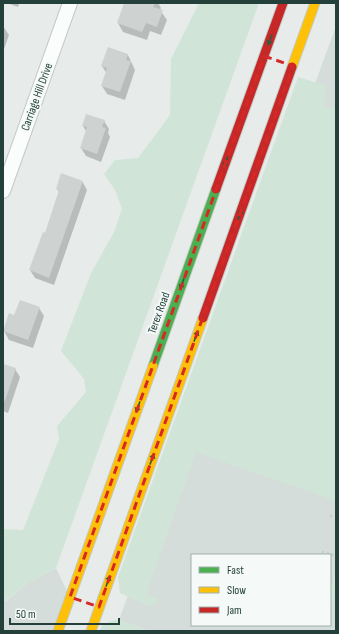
<svg xmlns="http://www.w3.org/2000/svg" width="339" height="634" viewBox="0 0 339 634" font-family="'Sofia Sans Condensed',sans-serif">
<rect width="100%" height="100%" fill="#e7ecea"/>
<path fill="#d5ddda" fill-rule="evenodd" d="M336,26v605h-187l-30,-11zM192,555h138v70h-138z
M56,568l14,29 -12,34h-55v-30h3l23,-19z"/>
<path fill="#d0e5d7" d="M199,3h60l-203,565 -27,14 -24,19h-2v-72l20,1 36,-91 -2,-13 29,-34 -2,-13 -23,-28 30,-78 23,-41 8,-23 -7,-19 -11,-16 11,-14 23,-2 32,-43 1,-56z
M298,77l29,9 -4,20 13,4v391l-140,-49 -50,142 13,5 -5,6h-7l-27,-12 -2,-16z
M336,573v17l-6,17v-17z
M114,620h5l30,11h-50l4,-6z"/>
<path fill="#0003" d="M7,3h12l-1,4z
M126,3h32l3,5 -1,2 7,10 -6,15 -11,-4 -3,9 -24,-8 -5,-9z
M3,26l6,9 -6,17z
M128,55l7,15 -10,30 -18,-6 -5,-8 5,-12 -5,-8z
M104,121l5,8 -1,4 2,4 -9,25 -15,-6 -5,-8 5,-17 -3,-5z
M82,181l5,9 -33,95 -19,-7 -5,-8 15,-36 14,-42 -2,-3z
M39,308l5,8 -11,32 -24,-8 -5,-9 11,-15z
M3,365l12,4 5,8 -12,36 -5,-2z"/>
<path fill="#ced3d1" d="M124,3h31l-2,4 10,3 -6,17 -11,-4 -4,9 -25,-9z
M108,47l20,7 -2,6 5,1 -11,31 -19,-6 6,-18 -6,-2z
M86,114l19,6 -3,7 4,1 -9,26 -17,-6 7,-21 -5,-1z
M61,173l22,8 -34,97 -20,-8 14,-38 2,1 14,-43 -3,-1z
M20,300l20,7 -12,33 -25,-9 6,-18 5,2z
M3,364l13,4 -11,33 -2,-1z"/>
<g fill="none" stroke-linecap="round" stroke-linejoin="round">
<defs>
<path id="street" d="M3,191l67,-188"/>
<path id="fast" d="M153,366l63,-177"/>
<path id="slow" d="M292,67l23,-64
M58,631l95,-265
M91,631l112,-313"/>
<path id="jam" d="M216,189l67,-186
M203,318l89,-251"/>
</defs>
<use href="#street" stroke="#c4c9c7" stroke-width="16"/>
<use href="#fast" stroke="#c2cac7" stroke-width="11"/>
<use href="#slow" stroke="#c2cac7" stroke-width="11"/>
<use href="#jam" stroke="#c2cac7" stroke-width="11"/>
<path stroke="#c2ccca" stroke-width="2.5" stroke-dasharray="2 3" stroke-linecap="butt" d="M330,516h6
M322,552l14,4"/>
<use href="#street" stroke="#fbfcfc" stroke-width="14"/>
<use href="#fast" stroke="#4caf50" stroke-width="9"/>
<use href="#slow" stroke="#ffc107" stroke-width="9"/>
<use href="#jam" stroke="#c62828" stroke-width="9"/>
</g>
<defs><path id="oneway-solid" d="M-6-.8H1V-3.2L6.5 0L1 3.2V.8H-6Z"/></defs>
<g fill="#2d5c40">
<use href="#oneway-solid" transform="translate(270 40) rotate(110)"/>
<use href="#oneway-solid" transform="translate(226 162) rotate(110)"/>
<use href="#oneway-solid" transform="translate(240 214) rotate(-70)"/>
<use href="#oneway-solid" transform="translate(182 284) rotate(110)"/>
<use href="#oneway-solid" transform="translate(196 336) rotate(-70)"/>
<use href="#oneway-solid" transform="translate(138 407) rotate(110)"/>
<use href="#oneway-solid" transform="translate(152 459) rotate(-70)"/>
<use href="#oneway-solid" transform="translate(108 581) rotate(-70)"/>
</g>
<path fill="none" stroke="#d62828" stroke-width="3" stroke-dasharray="8 5" stroke-linejoin="round" d="M264,56l29,10 -194,541 -29,-10z"/>
<g text-anchor="middle" dominant-baseline="central" stroke-width="4" stroke-linejoin="round" paint-order="stroke">
<g font-size="12" fill="#23413a" stroke="#f5faf8">
<text transform="translate(37 97) rotate(-70)">Carriage Hill Drive</text>
<text transform="translate(159 313) rotate(-70)">Terex Road</text>
</g>
</g>
<rect width="339" height="634" fill="none" stroke="#23413a" stroke-width="8"/>
<rect x="191" y="554" width="140" height="72" fill="#f5faf8" stroke="#a1b0ac"/>
<rect x="199" y="567" width="20" height="6" fill="#4caf50" stroke="#a1b0ac"/>
<text x="227" y="574" font-size="12" fill="#23413a">Fast</text>
<rect x="199" y="587" width="20" height="6" fill="#ffc107" stroke="#a1b0ac"/>
<text x="227" y="594" font-size="12" fill="#23413a">Slow</text>
<rect x="199" y="607" width="20" height="6" fill="#c62828" stroke="#a1b0ac"/>
<text x="227" y="614" font-size="12" fill="#23413a">Jam</text>
<path d="M10 618v6h109v-6" fill="none" stroke="#23413a" stroke-width="2"/>
<text x="16" y="618" font-size="12" fill="#23413a" stroke="#f5faf8" stroke-width="3" paint-order="stroke">50 m</text>
</svg>
